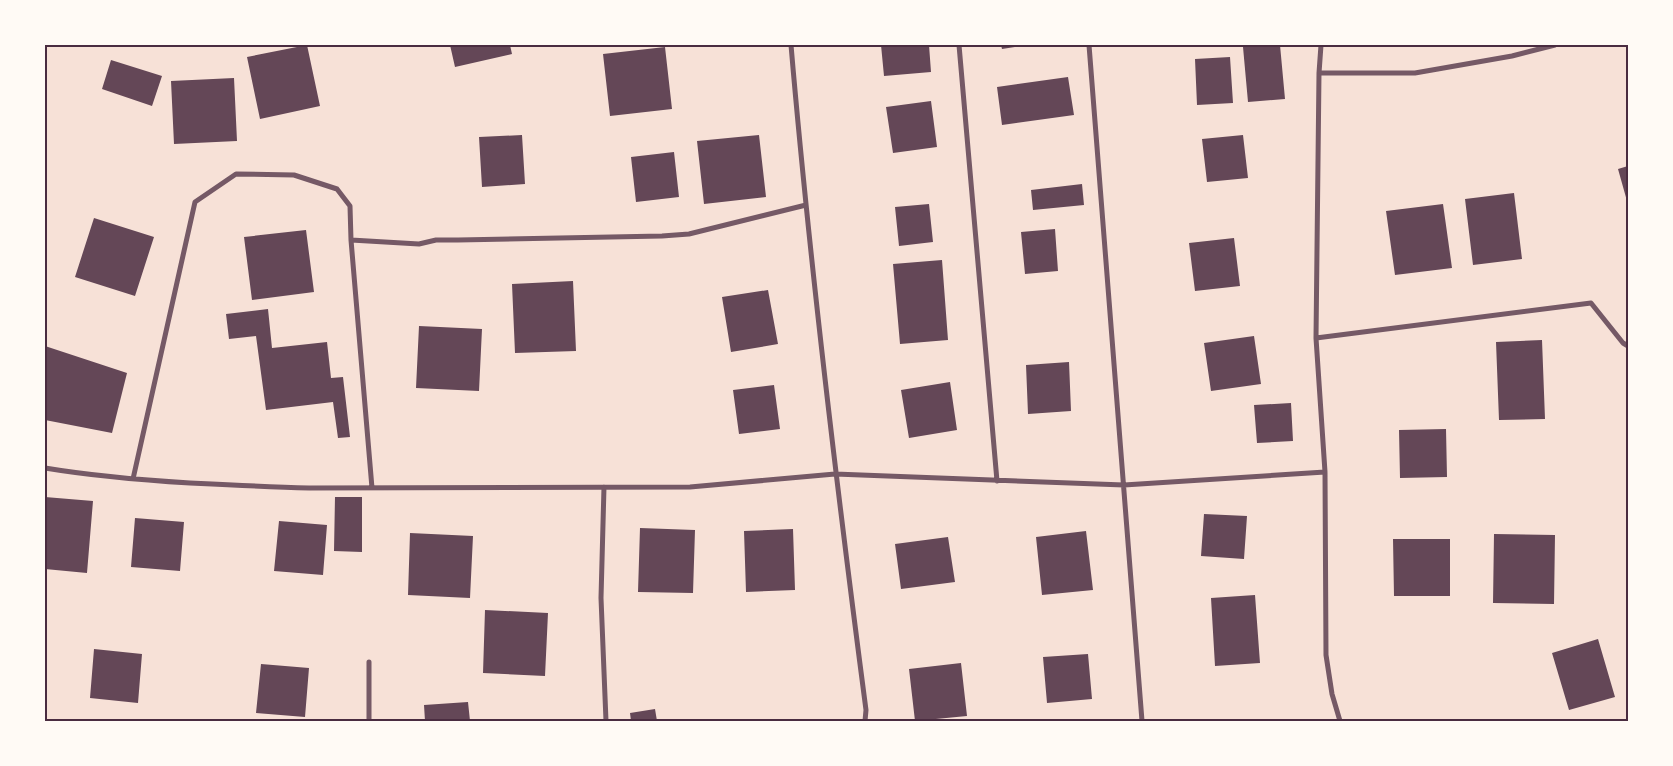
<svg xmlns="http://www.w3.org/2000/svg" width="1673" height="766" viewBox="0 0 1673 766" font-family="Roboto,sans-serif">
<rect width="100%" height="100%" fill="#f7e1d7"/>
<path fill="#644757" d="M307,45l13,61 -60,13 -13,-62z
M450,45h60l2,9 -57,13z
M881,45h48l2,27 -47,4z
M1001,45h21v1l-20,3z
M1263,45h17l5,54 -37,3 -5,-55z
M665,47l7,62 -62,7 -7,-62z
M1230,57l3,46 -36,2 -2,-46z
M111,60l51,16 -10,30 -50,-17z
M1068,77l6,38 -72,10 -5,-38z
M234,78l3,63 -63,3 -3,-63z
M931,101l6,46 -44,6 -7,-46z
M522,135l3,49 -43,3 -3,-50z
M759,135l7,62 -62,7 -7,-63z
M1243,135l5,43 -41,4 -5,-43z
M674,152l5,45 -43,5 -5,-45z
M1628,166v35h-1l-9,-32z
M1082,184l2,21 -51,5 -2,-20z
M1514,193l8,66 -49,6 -8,-66z
M929,204l4,38 -34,4 -4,-39z
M1443,204l9,64 -57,7 -9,-64z
M94,218l60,19 -19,59 -60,-19z
M1055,229l3,42 -33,3 -4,-42z
M306,230l8,62 -62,8 -8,-63z
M1234,238l6,48 -45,5 -6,-48z
M942,260l6,80 -48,4 -7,-80z
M573,281l3,70 -61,2 -3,-69z
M768,290l10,54 -47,8 -9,-55z
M268,309l4,39 55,-6 4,36 12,-1 7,60 -12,1 -5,-36 -67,8 -10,-74 -27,3 -3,-25z
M419,326l63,3 -3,62 -63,-3z
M1254,336l7,48 -50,7 -7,-48z
M1542,340l3,79 -46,1 -3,-78z
M45,346l82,27 -15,60 -67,-13z
M1069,362l2,49 -43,3 -2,-49z
M950,382l7,48 -48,8 -8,-48z
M774,385l6,44 -41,5 -6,-44z
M1291,403l2,38 -36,2 -3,-38z
M1446,429l1,48 -47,1 -1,-48z
M45,497l48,4 -6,72 -42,-4z
M335,497h27v55l-28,-1z
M1204,514l43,2 -3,43 -43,-3z
M135,518l49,4 -4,49 -49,-4z
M279,521l48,4 -4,50 -49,-4z
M640,528l55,2 -2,63 -55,-1z
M793,529l2,61 -49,2 -2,-61z
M1086,531l7,59 -51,5 -6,-58z
M410,533l63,3 -3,62 -62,-3z
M1494,534l61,1 -1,69 -61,-1z
M948,537l7,45 -54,7 -6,-45z
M1393,539h57v57h-56z
M1255,595l5,68 -45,3 -4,-68z
M485,610l63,3 -3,63 -62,-3z
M1598,639l17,58 -46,13 -17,-57z
M94,649l48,5 -4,49 -48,-5z
M1088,654l4,45 -45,4 -4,-46z
M961,663l6,53 -52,5 -6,-52z
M261,664l48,4 -4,49 -49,-4z
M468,702l2,19h-45l-1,-16z
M655,709l2,12h-26l-1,-8z"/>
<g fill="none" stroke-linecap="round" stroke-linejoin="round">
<path stroke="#755966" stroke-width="5" d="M791,45c19,222 46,444 75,665l-1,11
M959,45l38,436
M1089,45l53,676
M1321,45l-2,28 -3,265 9,134 1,183 6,39 8,27
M1319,73h96l97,-17 43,-11
M351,240l21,248
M1316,338l275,-35 32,40 5,3
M45,468c48,8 96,12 145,15 40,2 79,4 119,5l381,-1 145,-13 289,11 201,-13
M133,479l62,-277 41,-28 58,1 43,14 13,17 1,34 68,4 17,-4h22l204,-4 27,-2 117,-29
M604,487l-3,111 5,123
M369,662v59"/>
</g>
<rect width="1673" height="766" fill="none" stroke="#fffaf5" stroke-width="92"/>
<rect x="46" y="46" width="1581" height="674" fill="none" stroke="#4a2c40" stroke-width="2"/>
</svg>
